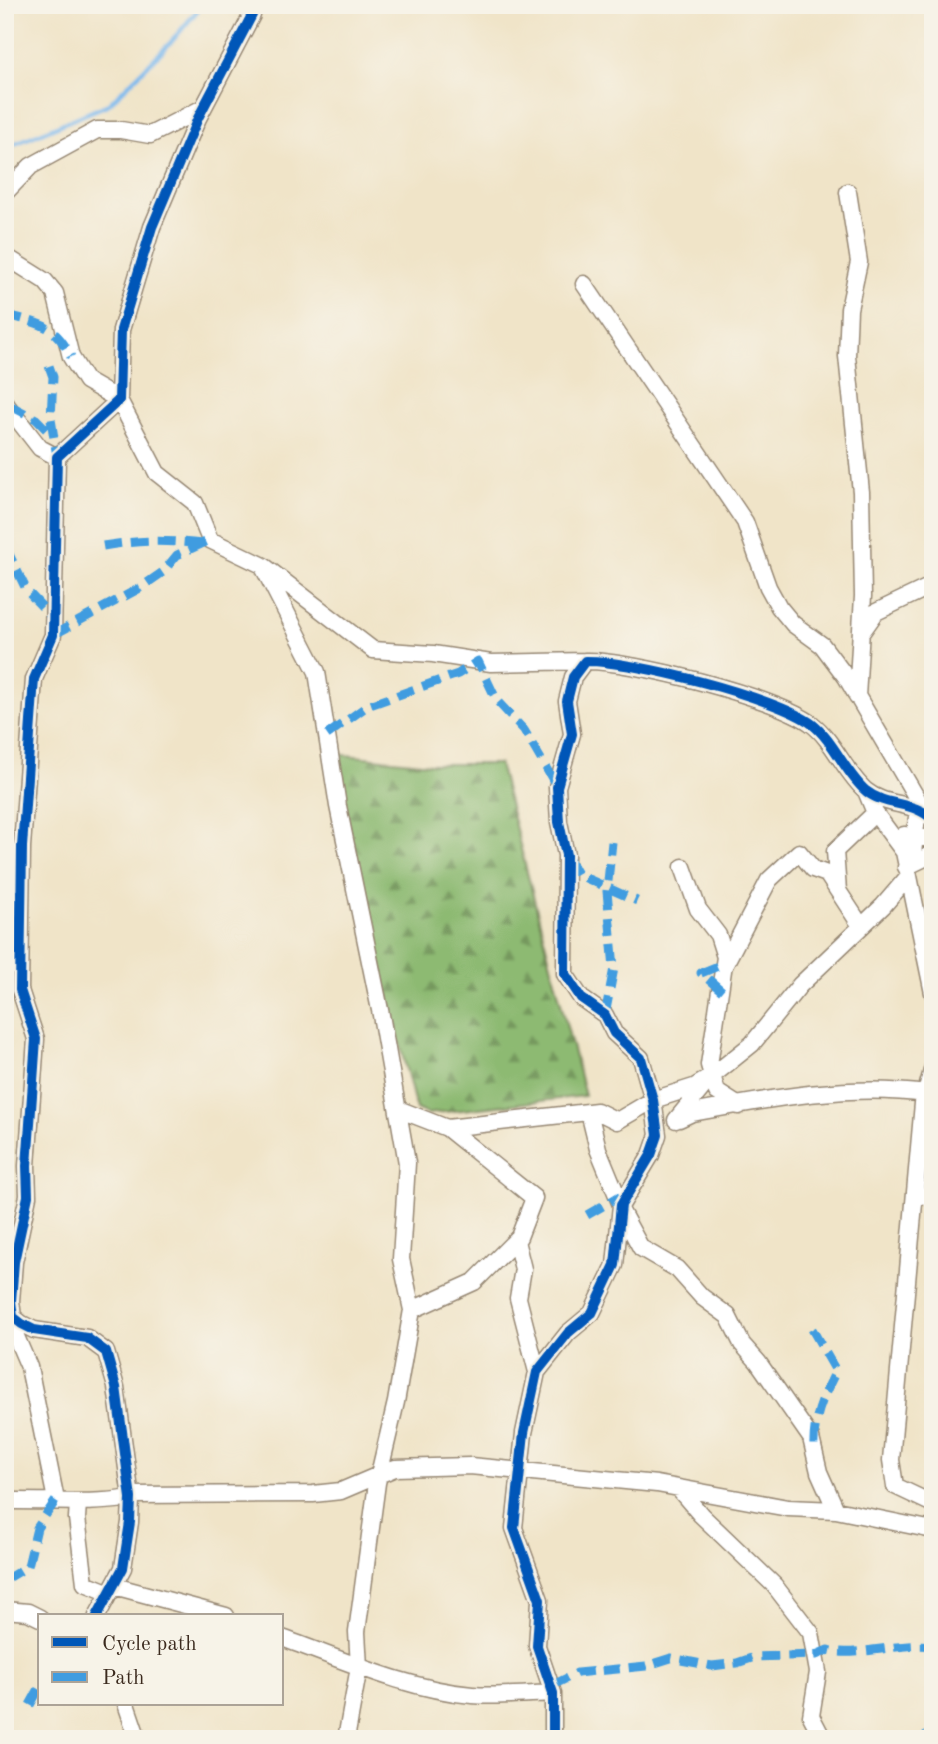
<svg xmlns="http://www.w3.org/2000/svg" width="938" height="1744" viewBox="0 0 938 1744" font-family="'Old Standard TT',serif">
<defs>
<pattern id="forest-firs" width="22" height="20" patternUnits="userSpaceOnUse" patternTransform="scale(1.75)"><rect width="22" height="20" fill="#8dba72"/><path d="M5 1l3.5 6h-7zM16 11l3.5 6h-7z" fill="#74975d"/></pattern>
</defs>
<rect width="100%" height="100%" fill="#f7f3e8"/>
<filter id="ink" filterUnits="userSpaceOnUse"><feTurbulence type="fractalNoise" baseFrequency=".0143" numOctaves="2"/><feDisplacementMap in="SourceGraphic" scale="14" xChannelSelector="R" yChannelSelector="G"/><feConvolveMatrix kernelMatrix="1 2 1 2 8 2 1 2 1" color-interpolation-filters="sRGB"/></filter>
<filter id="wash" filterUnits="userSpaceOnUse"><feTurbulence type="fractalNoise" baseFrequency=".00686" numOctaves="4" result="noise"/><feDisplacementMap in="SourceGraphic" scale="28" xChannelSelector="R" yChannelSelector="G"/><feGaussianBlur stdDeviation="1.57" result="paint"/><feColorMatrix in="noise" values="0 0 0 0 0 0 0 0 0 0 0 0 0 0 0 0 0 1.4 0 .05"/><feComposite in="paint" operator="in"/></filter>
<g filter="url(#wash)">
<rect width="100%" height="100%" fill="#f0e4c8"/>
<path fill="url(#forest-firs)" stroke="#647248" stroke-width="2" d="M335,754l95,10h69l86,332 -158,18 -11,-5 -63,-256z"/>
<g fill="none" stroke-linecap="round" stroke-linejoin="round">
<path stroke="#7bb9ee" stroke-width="4.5" d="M5,148l104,-44 63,-63 30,-36"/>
</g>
</g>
<g filter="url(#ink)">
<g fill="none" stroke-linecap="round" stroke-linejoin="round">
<defs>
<path id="minor" d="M848,192l11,70 -10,47 -2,47 14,136 2,104 -6,101
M5,193l26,-27 66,-36h24l29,5 53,-27
M5,256l40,25 10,12 16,64 15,24 33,19 38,73 38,30 15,37 52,25 55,107 21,134 43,209 26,148 -6,96 11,51
M584,284l161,238 23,65 11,20 14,17 29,21 24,32 79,135
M5,403l35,45 17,9
M264,566l109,84 60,4 58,9 94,-2
M861,633l15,-21 57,-27
M866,791l9,22 29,39 29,141
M918,807l-5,47 -7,13 27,-13
M904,835l29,4
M683,867l15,42 20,26 7,22 -16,108 8,27 22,14
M838,891l-3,-40 40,-38
M724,966l45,-86 30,-28 14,17 14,5 34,52
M933,1067l-10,36 -32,357 4,26 38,18
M398,1109l49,19
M589,1112l9,37 23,56
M679,1119l13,-6c75,-14 157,-30 234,-19
M676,1120l36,-44 40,-32 48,-59 83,-79 24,-28
M915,1194l18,3
M622,1213l19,35 36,21 25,28 26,19 14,28 16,18 53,76 8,34 17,38
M516,1241l7,28 -5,29 19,74
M13,1317l1,15 15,35 27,133
M678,1488l23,27 73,70 37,48 7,39 -7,44 12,23
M130,1495l183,-1 28,-3 54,-23 75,-2 187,18 131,24 48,2 97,20
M5,1501c43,-1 84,4 126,-3
M78,1503l-1,15 8,65 25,10
M114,1586l112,30
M5,1610l23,2 12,6
M97,1616l26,-48 7,-46 1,-24 -15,-111 -10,-35 -19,-14 -53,-8 -12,-6 -9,-7 -2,-16 3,-39 14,-66 -1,-30 9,-127 -16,-49 2,-143 12,-168 19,-44 4,-178 62,-57 2,-70 31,-103 46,-109 54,-103
M282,1638c62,22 124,51 190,57 27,2 55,-1 81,-2
M126,1704l12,35
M346,1739l13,-72 -2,-35 20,-149 19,-81 16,-92 62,-28 45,-45 15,-39 -87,-70 150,-17 20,10 36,-21 41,-13 18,-11
M553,1739v-46l-16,-47 3,-46 -26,-72 10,-95 13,-61 31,-39 24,-20 23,-48 6,-60 30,-50 7,-20 -5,-35 -12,-42 -27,-25 -9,-18 -24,-17 -16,-24 1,-119 -7,-33 -2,-35 15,-53 -5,-33 6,-24 12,-16c45,-1 191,36 227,63 22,17 33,49 54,67 21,17 48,9 67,29"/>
</defs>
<use href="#minor" stroke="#968773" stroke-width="19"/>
<use href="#minor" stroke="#fff" stroke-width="16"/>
<path stroke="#3f9ce0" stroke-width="9" stroke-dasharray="18 9" stroke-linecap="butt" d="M5,314c33,10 50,9 66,43
M49,366l4,11 -2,42 6,38
M9,405l27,14 16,16
M5,546l22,45 26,27
M103,546c35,-6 65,-6 99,-2
M930,586l3,7
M53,635l87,-47 23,-16 14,-17 33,-15
M327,735l40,-29 91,-32 20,-13 19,40 27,29 33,57
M568,858l9,16 60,27
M722,991l-21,-18 24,-10
M605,1015l9,-47 -7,-77 5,-49
M587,1215l33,-19
M812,1329l24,42c-13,26 -23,47 -22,76
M5,1580l23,-14 9,-38 19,-28
M551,1686l26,-13 69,-7 25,-8 41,8 25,-3 17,-6 62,-2 12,-5c25,8 71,-8 105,-4
M30,1705l10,-18
M921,1739l12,-7"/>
<defs>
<path id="cycleway" d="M97,1616l26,-48 7,-46 1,-24 -15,-111 -10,-35 -19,-14 -53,-8 -12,-6 -9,-7 -2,-16 3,-39 14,-66 -1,-30 9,-127 -16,-49 2,-143 12,-168 19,-44 4,-178 62,-57 2,-70 31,-103 46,-109 54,-103
M553,1739v-46l-16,-47 3,-46 -26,-72 10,-95 13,-61 31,-39 24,-20 23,-48 6,-60 30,-50 7,-20 -5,-35 -12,-42 -27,-25 -9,-18 -24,-17 -16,-24 1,-119 -7,-33 -2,-35 15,-53 -5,-33 6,-24 12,-16c45,-1 191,36 227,63 22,17 33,49 54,67 21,17 48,9 67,29"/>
</defs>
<use href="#cycleway" stroke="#f7f3e8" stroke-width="15"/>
<use href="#cycleway" stroke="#0057b8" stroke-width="10"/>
</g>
</g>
<rect width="938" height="1744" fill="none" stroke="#f7f3e8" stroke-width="28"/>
<rect x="38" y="1614" width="245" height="91" fill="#f7f3e8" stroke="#aca397" stroke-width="2"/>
<rect x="52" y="1637" width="35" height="10" fill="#0057b8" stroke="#aca397" stroke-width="2"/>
<text x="102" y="1650" font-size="21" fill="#3b2a1e">Cycle path</text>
<rect x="52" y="1672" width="35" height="10" fill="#3f9ce0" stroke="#aca397" stroke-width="2"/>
<text x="102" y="1684" font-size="21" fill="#3b2a1e">Path</text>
</svg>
